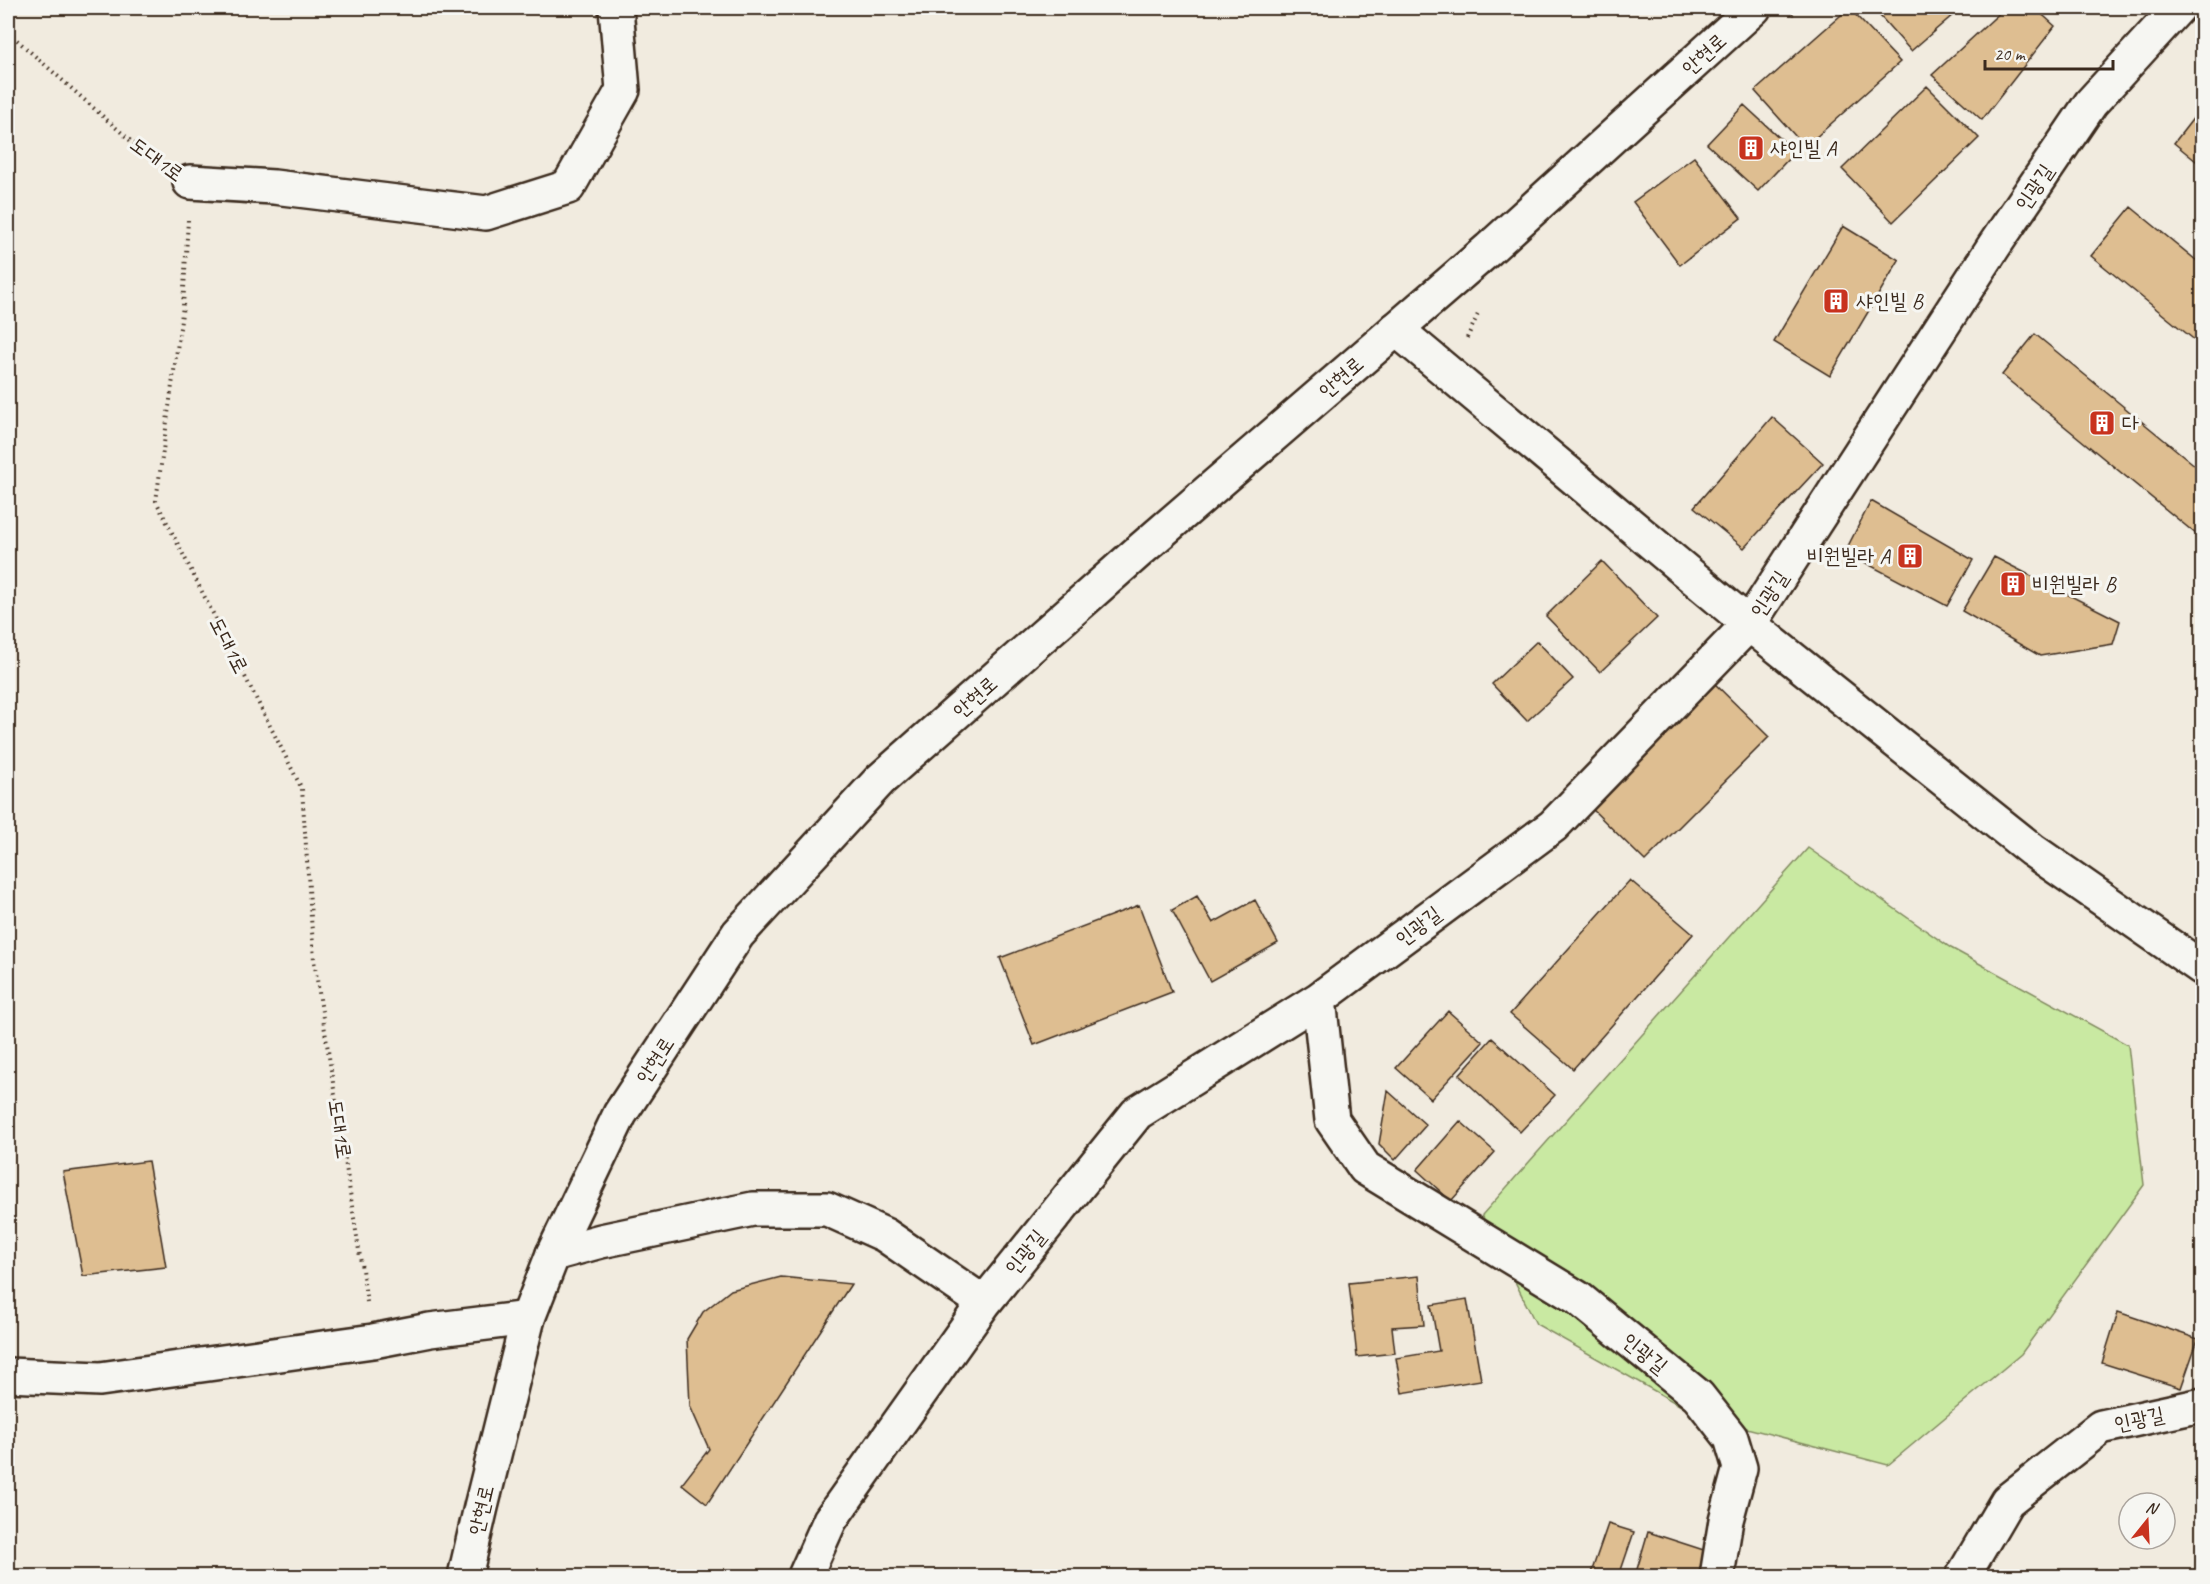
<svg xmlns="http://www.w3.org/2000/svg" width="2210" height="1584" viewBox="0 0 2210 1584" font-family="Caveat,'Poor Story',sans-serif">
<rect width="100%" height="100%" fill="#f1ebdf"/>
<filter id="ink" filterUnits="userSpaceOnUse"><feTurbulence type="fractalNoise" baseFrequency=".0167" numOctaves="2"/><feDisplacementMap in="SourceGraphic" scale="12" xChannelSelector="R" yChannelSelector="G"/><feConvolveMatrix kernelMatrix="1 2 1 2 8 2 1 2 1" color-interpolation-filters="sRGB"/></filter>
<g filter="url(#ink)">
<path fill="#c9e9a2" stroke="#828a60" stroke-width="1.5" d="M1808,848l143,100 177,97 16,140 -123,169 -133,111 -191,-50 -161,-91 -54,-109z"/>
<path fill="#debe91" stroke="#3b2a1e" stroke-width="1.5" d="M1849,8l51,54 -95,85 -50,-56z
M1873,8h88l-50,43z
M2005,8h30l20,18 -73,94 -50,-45z
M1927,86l52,52 -86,84 -51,-53z
M1744,105l51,47 -37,39 -51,-47z
M2202,107v59l-28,-23z
M1694,157l47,61 -61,47 -47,-63z
M2131,207l71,58v81l-111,-90z
M1843,226l56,34 -69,116 -56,-34z
M2035,334l167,137v68l-200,-164z
M1772,417l51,46 -79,85 -50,-41z
M1871,501l102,59 -26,46 -102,-54z
M1994,557l126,64 -7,23 -73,12 -78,-45z
M1602,561l55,57 -57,54 -54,-56z
M1537,641l36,38 -46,42 -35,-37z
M1710,679l59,58 -124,124 -59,-58z
M1630,880l63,54 -120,135 -63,-55z
M1197,896l16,27 42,-23 23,43 -68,38 -38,-71z
M1139,905l33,87 -138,53 -34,-87z
M1448,1011l35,31 -52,57 -35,-31z
M1492,1038l63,57 -35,37 -61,-57z
M1388,1091l38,34 -31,35 -16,-16z
M1460,1121l35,31 -44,49 -34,-31z
M148,1161l18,106 -83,9 -20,-104z
M1419,1276l5,49 -32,2 3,26 -38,4 -8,-74z
M781,1277l70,7 -144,220 -25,-20 27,-35 -19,-43 -3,-67 16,-27 28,-22z
M1467,1299l14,81 -79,13 -6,-35 43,-7 -8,-46z
M2118,1312l80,27 -17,49 -79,-25z
M1608,1524l26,8 -15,44h-29z
M1648,1532l68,22 -7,22h-74z"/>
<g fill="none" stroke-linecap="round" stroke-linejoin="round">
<defs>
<path id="minor" d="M190,182l84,5 212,26 82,-26 55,-97 -7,-82
M1396,329l353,295 283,226 170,118
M1319,999l13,121 33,48 213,130 120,98 33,42 9,30 -14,52 -9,56
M553,1254l48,-13 152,-32h74l58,26 99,68
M8,1375l92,4 273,-38 57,-11 98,-12
M805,1576l25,-56 154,-217 153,-190 182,-114 234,-173 196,-202 245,-378 97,-143 87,-95
M1963,1576l44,-75 94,-74 101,-22"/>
<path id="major" d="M465,1576l16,-69 47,-189 25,-64 67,-140 118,-180 142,-154 258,-228 351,-303 265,-241"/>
</defs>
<use href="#minor" stroke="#3b2a1e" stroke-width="38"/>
<use href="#major" stroke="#3b2a1e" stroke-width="38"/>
<path stroke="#3b2a1e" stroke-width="4" stroke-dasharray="1.5 4.5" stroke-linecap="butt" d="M1792,14l8,-6
M8,32l125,111 25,17
M188,220l-5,86 -27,195 146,288 12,171 53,342
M1467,338l12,-26"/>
<use href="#minor" stroke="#f6f6f2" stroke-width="33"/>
<use href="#major" stroke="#f6f6f2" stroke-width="33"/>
</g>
</g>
<defs>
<symbol id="building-square" viewBox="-11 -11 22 22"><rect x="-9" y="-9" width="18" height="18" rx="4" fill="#c8321e" stroke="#f6f6f2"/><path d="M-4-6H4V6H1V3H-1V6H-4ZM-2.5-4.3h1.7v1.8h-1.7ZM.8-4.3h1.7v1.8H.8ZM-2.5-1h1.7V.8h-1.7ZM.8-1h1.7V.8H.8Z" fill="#fff"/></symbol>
</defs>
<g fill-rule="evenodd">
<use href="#building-square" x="1736" y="133" width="30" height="30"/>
<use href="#building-square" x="1821" y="286" width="30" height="30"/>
<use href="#building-square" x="2087" y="408" width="30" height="30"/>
<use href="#building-square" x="1895" y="541" width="30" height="30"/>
<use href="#building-square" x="1998" y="569" width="30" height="30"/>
</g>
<g text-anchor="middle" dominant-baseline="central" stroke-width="6" stroke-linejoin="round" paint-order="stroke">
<g font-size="21" fill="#3b2a1e" stroke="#f6f6f2">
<text transform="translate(1704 54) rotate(-42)">안현로</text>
<text transform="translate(157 159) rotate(36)">도대1로</text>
<text transform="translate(2034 187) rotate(-56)">인광길</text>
<text transform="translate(1341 377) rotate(-41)">안현로</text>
<text transform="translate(1769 594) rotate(-57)">인광길</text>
<text transform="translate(229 645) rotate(63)">도대1로</text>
<text transform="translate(975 697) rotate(-42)">안현로</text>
<text transform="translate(1418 926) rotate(-37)">인광길</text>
<text transform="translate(655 1060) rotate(-57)">안현로</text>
<text transform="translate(340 1129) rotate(81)">도대1로</text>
<text transform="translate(1025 1252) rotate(-51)">인광길</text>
<text transform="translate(1645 1353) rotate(39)">인광길</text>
<text transform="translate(2139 1419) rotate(-12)">인광길</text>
<text transform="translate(481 1510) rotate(-77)">안현로</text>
</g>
<g font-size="21" fill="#3b2a1e" stroke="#f6f6f2" text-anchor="start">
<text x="1770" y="148">샤인빌 A</text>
<text x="1856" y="301">샤인빌 B</text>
<text x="2122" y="423">다</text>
<text x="1890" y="556" text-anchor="end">비원빌라 A</text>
<text x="2032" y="584">비원빌라 B</text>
</g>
</g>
<rect width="2210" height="1584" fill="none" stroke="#f6f6f2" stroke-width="30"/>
<rect x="15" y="15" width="2180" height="1554" fill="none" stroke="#3b2a1e" stroke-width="2" filter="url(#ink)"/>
<g transform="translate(2147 1521) rotate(18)"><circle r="28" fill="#f6f6f2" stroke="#aba49d" stroke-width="1.5"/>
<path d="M0-4.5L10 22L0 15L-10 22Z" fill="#c8321e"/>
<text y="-9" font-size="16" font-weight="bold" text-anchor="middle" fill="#3b2a1e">N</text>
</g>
<path d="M1985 60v9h128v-9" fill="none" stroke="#3b2a1e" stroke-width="3"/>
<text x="1994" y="60" font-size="18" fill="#3b2a1e" stroke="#f6f6f2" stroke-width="4.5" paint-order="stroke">20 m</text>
</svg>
